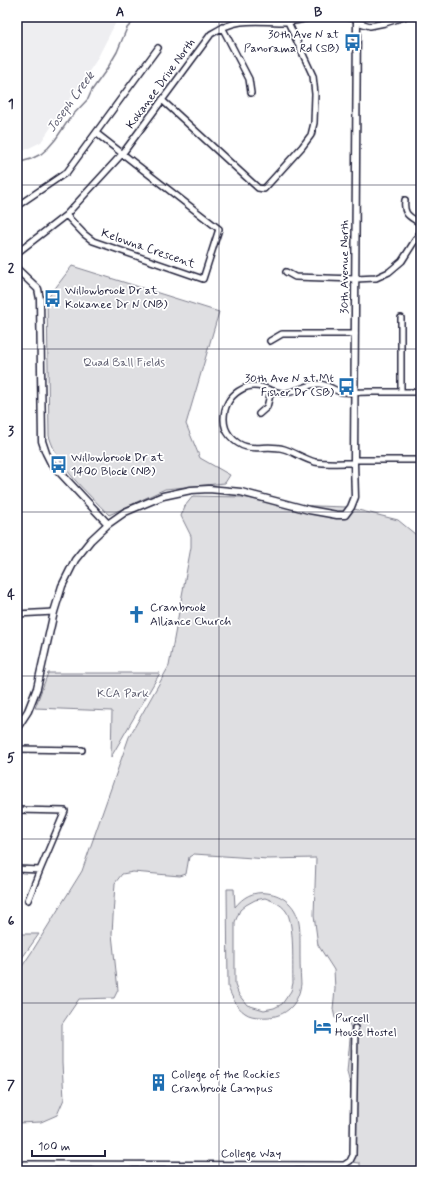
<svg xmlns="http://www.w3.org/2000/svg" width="438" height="1188" viewBox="0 0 438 1188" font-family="Mynerve,sans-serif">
<rect width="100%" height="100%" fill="#fff"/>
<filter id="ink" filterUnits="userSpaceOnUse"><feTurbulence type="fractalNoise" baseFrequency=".025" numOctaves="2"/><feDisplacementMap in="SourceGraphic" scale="8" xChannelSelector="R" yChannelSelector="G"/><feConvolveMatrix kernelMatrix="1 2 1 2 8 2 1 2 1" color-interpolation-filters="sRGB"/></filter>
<g filter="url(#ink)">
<path fill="#eeeef1" d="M17,17h106l-7,5 -20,39 -55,81 -24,12z"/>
<path fill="#dfdfe2" stroke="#80808e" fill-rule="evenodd" d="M72,266l147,46 -33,112 14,34 30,17 -5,8 -60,6 -56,26c-23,-24 -50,-46 -60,-79l-2,-137z
M193,496l48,1 47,8 58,2 52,13 23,19v632l-61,-1v-7l-10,-1 2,-53 -1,-22 -4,-15 4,-44 -4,-9 -6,1 -6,-2 -2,-9 2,-20 -1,-19 -16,-25 -4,-30 2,-57 -48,1 -74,-5 -5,3 -3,17 -6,2 -47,-4 -11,2 -7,9 -3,51 6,56 -4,8 -35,1 -17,25v39l2,36 -7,16 -16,7 -24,1v-149l16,-24 49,-79 47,-134 40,-71 22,-119v-11l-10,-20 4,-10z
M48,673h112l-49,84 1,-46 -77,-3z
M227,889h7l1,18c8,-10 18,-16 32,-14 9,1 15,4 22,10 12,12 11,27 11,44 0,12 0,24 1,37 -3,23 -18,35 -41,33 -5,0 -11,-1 -15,-4 -9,-6 -13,-16 -17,-26zM265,898c8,3 16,6 21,13 9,12 6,56 7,72l-2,8 -9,13 -8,4 -10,2 -17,-5 -8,-10 -4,-10v-63l5,-12 6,-5 9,-5z
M17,934h22l-22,31z
M17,1167l174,4h-174z"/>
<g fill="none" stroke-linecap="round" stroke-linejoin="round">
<path stroke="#7a7a88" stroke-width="1.5" d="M17,163l14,-4 10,-5 7,-6 7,-8 15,-22 18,-19 4,-9 15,-21 10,-17 10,-24 11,-11"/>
<defs>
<path id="minor" d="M347,17l10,2
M357,22l13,4 15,-3 19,-6
M222,27l27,52 2,14
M162,100l96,88 6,1 38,-42 9,-12 3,-12 1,-29 -2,-18 -25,-54
M405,200c-2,16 5,16 16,24
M17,206l50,-34 91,-124
M66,215l18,19 9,7 110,38 16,-50 -123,-96
M17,253l49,-38 57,-62 88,-119c29,-18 45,-12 76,-12 8,-1 17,-3 25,-5
M286,272l9,5 61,2 20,-1 13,-6 13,-11 19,-30
M401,318v74
M270,341l12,-7h73
M421,392c-17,0 -34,0 -52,0 -9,0 -18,1 -27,0 -9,-1 -15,-9 -25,-8 -13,1 -22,10 -35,9 -12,-1 -22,-10 -35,-6 -11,4 -19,12 -22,23 -2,9 -1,19 5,26 17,20 33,7 54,13 10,3 20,10 31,13 9,2 28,1 39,1v-3h67
M259,414l8,-7 4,-16
M17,614l37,-2
M17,749l65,1
M17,810l48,1 -25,59 -23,-1
M28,900l12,-30
M17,1166l8,-2 319,1 6,-4 3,-6 2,-127"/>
<path id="tertiary" d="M17,269l21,20 2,10 2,142 4,12 5,10 57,61
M354,460l3,-443
M17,728l11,-17 9,-23 17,-76 8,-26 13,-26 16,-20 17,-16 17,-12 38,-16 28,-6 18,-1 32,3 68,18 28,5h8l6,-8 4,-10 -1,-34"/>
</defs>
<use href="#minor" stroke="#22223b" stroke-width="8"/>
<use href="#tertiary" stroke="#22223b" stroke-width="9"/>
<use href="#minor" stroke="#fff" stroke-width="5"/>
<use href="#tertiary" stroke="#fff" stroke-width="6"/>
</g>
</g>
<path fill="none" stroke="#22223b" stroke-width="1" stroke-opacity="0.55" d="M219,17v1154M17,185h404M17,349h404M17,512h404M17,676h404M17,839h404M17,1003h404"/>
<defs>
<symbol id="bus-bare" viewBox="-9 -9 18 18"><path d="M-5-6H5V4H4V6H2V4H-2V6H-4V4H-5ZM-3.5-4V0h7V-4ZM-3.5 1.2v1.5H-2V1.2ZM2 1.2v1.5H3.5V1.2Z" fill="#1f6fb2" stroke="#fff" stroke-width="2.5" paint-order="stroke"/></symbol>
<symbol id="church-bare" viewBox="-9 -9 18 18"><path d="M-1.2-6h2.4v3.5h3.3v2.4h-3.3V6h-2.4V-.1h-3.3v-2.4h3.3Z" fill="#1f6fb2" stroke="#fff" stroke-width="2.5" paint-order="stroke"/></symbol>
<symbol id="hotel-bare" viewBox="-9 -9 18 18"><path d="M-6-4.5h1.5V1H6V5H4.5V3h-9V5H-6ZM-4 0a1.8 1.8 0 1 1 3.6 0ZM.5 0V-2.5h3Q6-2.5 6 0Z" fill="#1f6fb2" stroke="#fff" stroke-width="2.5" paint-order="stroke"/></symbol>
<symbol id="building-bare" viewBox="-9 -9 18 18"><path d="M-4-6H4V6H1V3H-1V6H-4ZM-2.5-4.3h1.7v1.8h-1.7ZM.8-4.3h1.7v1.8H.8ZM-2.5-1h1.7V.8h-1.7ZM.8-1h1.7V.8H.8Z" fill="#1f6fb2" stroke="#fff" stroke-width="2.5" paint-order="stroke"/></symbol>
</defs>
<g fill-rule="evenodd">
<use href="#bus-bare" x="340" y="30" width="25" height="25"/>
<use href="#bus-bare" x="40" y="286" width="25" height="25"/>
<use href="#bus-bare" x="334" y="374" width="25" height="25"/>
<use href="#bus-bare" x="46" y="452" width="25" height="25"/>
<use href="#church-bare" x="124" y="602" width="25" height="25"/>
<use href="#hotel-bare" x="310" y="1014" width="25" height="25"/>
<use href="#building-bare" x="146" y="1070" width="25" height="25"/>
</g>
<g text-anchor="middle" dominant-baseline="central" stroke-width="3.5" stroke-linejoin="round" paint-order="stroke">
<g font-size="12" fill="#22223b" stroke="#fff" text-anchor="start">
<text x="339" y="35" text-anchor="end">30th Ave N at<tspan x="339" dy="14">Panorama Rd (SB)</tspan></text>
<text x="65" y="291">Willowbrook Dr at<tspan x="65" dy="14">Kokanee Dr N (NB)</tspan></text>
<text x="334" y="379" text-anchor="end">30th Ave N at Mt<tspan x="334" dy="14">Fisher Dr (SB)</tspan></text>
<text x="71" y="458">Willowbrook Dr at<tspan x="71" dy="14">1400 Block (NB)</tspan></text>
<text x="150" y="608">Cranbrook<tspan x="150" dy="14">Alliance Church</tspan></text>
<text x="335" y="1019">Purcell<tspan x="335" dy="14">House Hostel</tspan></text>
<text x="171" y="1075">College of the Rockies<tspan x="171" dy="14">Cranbrook Campus</tspan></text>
</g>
<g font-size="12" fill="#22223b" stroke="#fff">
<text transform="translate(161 84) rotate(-54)">Kokanee Drive North</text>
<text transform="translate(148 249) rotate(19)">Kelowna Crescent</text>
<text transform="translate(345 267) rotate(-90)">30th Avenue North</text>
<text x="251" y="1154">College Way</text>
</g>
<g font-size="12" fill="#5b5b6d" stroke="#fff">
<text x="124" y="363">Quad Ball Fields</text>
<text x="123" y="694">KCA Park</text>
</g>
<g font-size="13" font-style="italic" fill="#5c5c6f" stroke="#fff">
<text transform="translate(71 102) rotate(-54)">Joseph Creek</text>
</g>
</g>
<rect width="438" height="1188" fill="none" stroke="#fff" stroke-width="44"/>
<path d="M32 1150v6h73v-6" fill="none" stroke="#22223b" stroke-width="2"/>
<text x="38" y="1150" font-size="12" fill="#22223b" stroke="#ffffff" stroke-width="3" paint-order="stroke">100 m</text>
<rect x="22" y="22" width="394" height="1144" fill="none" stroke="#22223b" stroke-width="1.5"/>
<g font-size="13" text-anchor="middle" font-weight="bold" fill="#22223b">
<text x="120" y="16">A</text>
<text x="318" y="16">B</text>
<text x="11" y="108">1</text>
<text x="11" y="272">2</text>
<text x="11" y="435">3</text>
<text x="11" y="599">4</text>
<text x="11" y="762">5</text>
<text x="11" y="925">6</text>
<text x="11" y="1089">7</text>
</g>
</svg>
